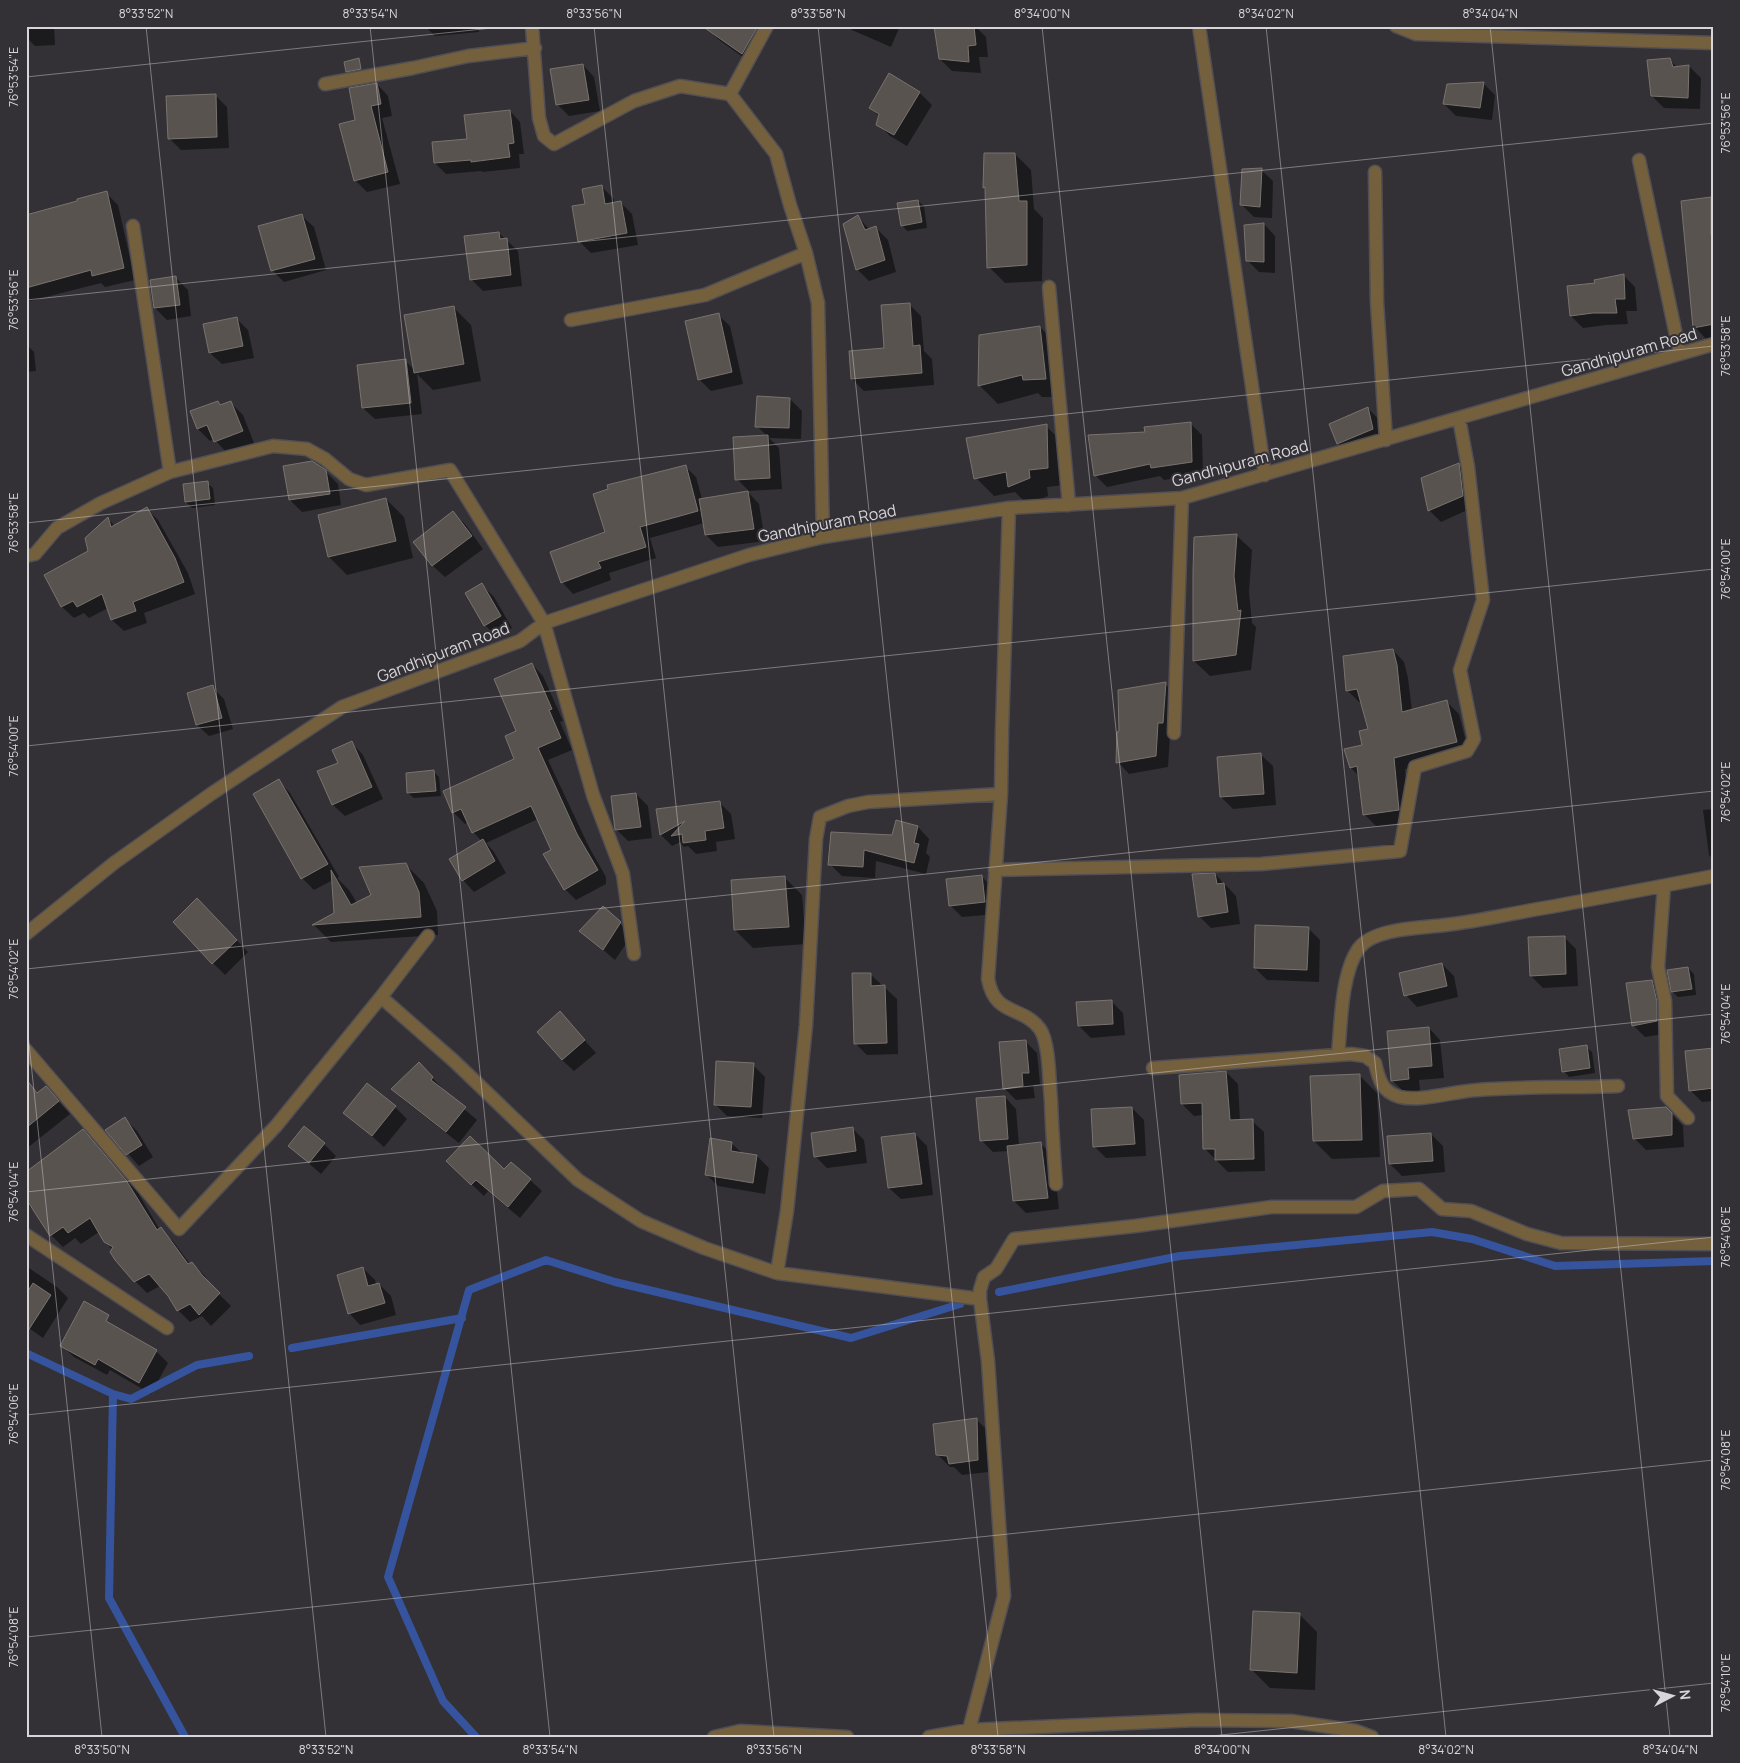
<svg xmlns="http://www.w3.org/2000/svg" width="1740" height="1763" viewBox="0 0 1740 1763" font-family="Manrope,sans-serif">
<rect width="100%" height="100%" fill="#333136"/>
<path fill="#0007" d="M26,26h28l1,19 -20,1 -9,-9z
M425,26h53l1,6 -44,4z
M848,26h52l-9,21 -39,-17z
M935,26h40l11,11 2,20h-9l2,16 -29,-2 -12,-12z
M707,28l49,1 11,12 -13,24 -35,-25z
M1669,59l9,9 11,-2 12,12 -1,31 -36,-1 -12,-12z
M583,65l11,12 6,34 -31,5 -12,-12z
M889,74l31,19 12,12 -25,41 -17,-10 -12,-12 2,-7 -10,-9z
M1483,83l12,12 -3,25 -36,-4 -12,-12z
M377,84l11,12 4,20 -10,2 18,66 -33,8 -12,-12 2,-60z
M215,95l12,12 2,41 -48,2 -12,-12z
M510,111l10,11 4,32h-5l1,14 -37,4 -2,-1 -35,3 -11,-11z
M1015,154l16,16 3,39 9,9 -1,63 -37,2 -16,-16 -3,-79 -1,-1z
M1261,170l12,11 -1,37 -18,-1 -12,-12z
M602,187l12,12v4l6,-1 12,12 6,31 -47,8 -12,-12 7,-36z
M106,193l12,12 17,75 -30,7 -4,-4 -75,19v-86z
M1711,199l3,3v136l-8,1 -11,-12z
M918,201l6,5 3,22 -20,3 -5,-6z
M302,216l12,11 12,43 -42,12 -12,-12z
M857,216l13,14 6,-2 12,12 8,32 -27,9 -12,-12z
M1264,224l11,12v37l-16,-1 -12,-12z
M499,233l19,18 4,35 -39,5 -12,-12z
M1624,276l11,11 2,24h-11l2,13 -22,1 -23,3 -12,-12 -2,-29 27,-3z
M176,278l12,12 3,26 -24,4 -12,-12z
M909,304l12,12 3,35 8,8 2,26 -70,6 -12,-12 33,-29z
M453,307l18,18 10,56 -48,9 -16,-16 5,40 -47,5 -12,-11 42,-47 10,9z
M718,315l12,11 13,58 -32,7 -12,-12z
M236,318l12,12 6,28 -32,6 -12,-11z
M1040,327l18,18 5,52h-21l-4,-4 -40,11 -18,-18v-50z
M26,344l8,8 2,19 -10,1z
M790,399l12,12 -1,28 -32,-1 10,10 3,41 -33,2 -12,-12 30,-43 -10,-10z
M218,402l4,4 9,-3 12,12 11,28 -27,10 -13,-14 -4,2 -12,-12 -6,-17z
M1368,408l11,12 5,20 -34,16 -12,-12 -7,-19z
M1190,423l12,12 1,39 -39,6 -4,-4 -53,11 -12,-12 51,-42z
M1046,426l18,18 1,41 -18,2 1,9 -21,8 -12,-12 -21,4 -18,-18z
M26,452l2,35h-2z
M1459,465l12,12 3,30 -33,15 -12,-12z
M685,466l11,11 6,22 46,-7 11,12 6,37 -47,6 -12,-12 -2,-12 -54,15 6,20 -47,15 2,7 -38,14 -11,-12 44,-50z
M325,471l13,13 3,21 -39,7 -12,-12z
M207,483l6,5 2,17 -23,3 -6,-6 -2,-17z
M386,499l18,18 9,41 -66,17 -18,-18z
M146,508l12,12 30,53 7,21 -51,19 3,10 -23,8 -12,-11 -4,-12 -19,10 -5,-5 -10,5 -12,-11 -17,-31 44,-24 19,-33 7,7z
M453,513l12,11 18,25 -38,28 -12,-11 -18,-24z
M1236,535l16,15 -3,42 3,31 4,4 -5,43 -41,6 -16,-15 1,-123z
M482,585l12,12 18,31 -15,9 -12,-12z
M1393,650l11,12 4,16 4,33 35,-9 12,12 10,40 -64,15 5,53 -34,4 -12,-12 -4,-37 -9,-9 -5,-18 18,-4 5,-16 -7,-29 -3,1 -12,-12z
M532,664l11,12 20,45 -3,1 12,28 -24,10 41,87 17,30v7l-30,16 -11,-11 -12,-39 -15,-31 -52,24 8,9 12,21 -32,19 -11,-12 19,-39 -9,-9 -5,-10 -3,2 -12,-12 63,-52 2,-28z
M1165,684l12,11 -7,40 -2,32 -39,7 -11,-12z
M212,687l12,12 9,30 -24,7 -12,-11z
M352,743l11,12 20,44 -38,17 -12,-11 6,-42z
M1261,755l12,11 3,39 -43,4 -12,-12z
M433,771l6,6 2,19 -27,2 -6,-5z
M279,781l11,12 49,84 -2,1 12,12 8,13 16,-8 33,-30 18,18 13,28 1,24 -107,7 -17,-17 22,-11 -3,-34 -19,10 -12,-12z
M636,794l12,12 4,32 -24,3 -12,-12z
M719,802l12,12 4,25 -19,3 1,9 -21,3 -8,-8 -4,1 -4,-5 -8,4 -11,-11z
M1714,809v51l-5,-5 -6,-45z
M918,827l11,12 -3,14 4,4 -4,17 -50,-13 -1,17 -33,-2 -12,-12z
M1215,874l21,22 4,28 -29,4 -12,-12z
M784,877l18,18 4,49 -53,4 -18,-18z
M982,877l12,11 2,26 -34,3 -12,-12z
M603,907l29,28 -17,25 -34,-29z
M209,912l39,40 -23,23 -12,-12z
M1308,928l12,12 -1,42 -52,-2 -12,-12z
M1564,937l12,12 2,37 -35,2 -12,-12z
M1442,964l12,12 4,21 -41,10 -11,-12z
M1688,968l6,6 2,21 -18,2 -5,-5z
M870,974l27,25 1,55 -31,1 -12,-12z
M1652,981l12,12 5,40 -24,4 -12,-12z
M1111,1001l12,12 2,22 -34,3 -12,-12z
M560,1013l36,40 -22,18 -12,-11z
M1429,1028l11,12 4,38 -25,2 1,11 -16,1 -12,-12z
M1025,1041l12,12 3,31 -7,1 2,13 -19,2 -12,-12z
M1586,1047l6,5 3,21 -26,4 -5,-6z
M1714,1049v52l-12,1 -12,-12z
M419,1064l25,26 -1,1 34,29 -18,23 -54,-42 -12,-12z
M753,1065l12,12 -3,41 -35,-2 -12,-12z
M1226,1072l12,12 2,37h12l12,11 1,39 -37,1 -23,-23 -2,-34 -9,1 -12,-12z
M1359,1075l18,18 3,64 -48,2 -18,-18z
M28,1083l11,11 7,-6 24,26 -44,35v-65z
M1005,1097l11,12 3,37 22,-2 12,12 6,53 -33,4 -12,-12 -6,-50 -15,1 -12,-12z
M395,1107l12,12 -23,28 -39,-35z
M1132,1108l12,12 2,36 -40,2 -12,-12z
M1666,1108l17,18 1,21 -38,3 -12,-12z
M125,1119l12,12 16,26 -14,9 -32,-36z
M852,1128l12,12 3,23 -40,5 -12,-12z
M82,1130l56,63 22,37 13,11 17,23 2,-1 12,12 9,13 18,18 -20,20 -9,-10 -12,6 -12,-12 -18,-24 -13,7 -12,-12 -36,-49 -18,12 -6,-6 -12,9 -12,-12 -14,-21 -11,-11v-29z
M915,1134l12,12 6,49 -32,4 -12,-11z
M1431,1134l12,12 2,26 -43,4 -12,-12z
M731,1143l12,11 14,2 12,12 -4,26 -47,-8 -12,-12z
M324,1144l12,12 -15,18 -32,-28z
M447,1161l57,10 26,9 12,11 -22,27 -32,-27 -4,5z
M26,1266l31,21 11,11 -25,40 -17,-12z
M363,1268l12,12 1,5 3,-1 12,12 5,19 -36,10 -11,-12z
M130,1337l26,14 12,12 -17,31 -41,-24 -3,5 -33,-18 -12,-11z
M976,1419l12,12 1,41 -27,3 -8,-8h-4l-12,-12z
M1299,1614l18,18 -2,58 -45,-2 -18,-18z"/>
<g fill="none" stroke-linecap="round" stroke-linejoin="round">
<path stroke="#35549d" stroke-width="8" d="M999,1292l181,-36 252,-24 40,7 83,27 159,-5
M292,1348l170,-30
M26,1353l87,41 18,5 66,-34 52,-9
M113,1394l-4,204 76,139
M476,1737l-33,-36 -55,-124 81,-287 77,-30 69,22 236,56 109,-34"/>
</g>
<path fill="#59534f" stroke="#79736f" d="M702,26h56l-16,28z
M934,26h40l2,19 -8,1 1,16 -30,-3z
M359,58l2,11 -15,3 -2,-10z
M1670,58l3,9 16,-2 -1,33 -37,-2 -4,-36z
M583,64l6,36 -33,5 -6,-36z
M889,73l31,19 -26,43 -18,-10 3,-11 -10,-6z
M1484,82l-4,26 -37,-4 4,-20z
M377,83l4,21 -10,2 17,66 -34,9 -15,-57 16,-4 -6,-32z
M216,94l1,43 -49,2 -2,-43z
M510,110l4,33 -6,1 2,13 -39,5v-2l-37,3 -2,-21 35,-3 -3,-24z
M984,153h31l4,48h8v64l-40,3 -2,-81 -2,1z
M1262,168l-2,39 -20,-2 2,-36z
M602,185l3,19 16,-3 6,32 -49,9 -6,-36 13,-2 -3,-15z
M107,191l17,77 -32,8 -1,-6 -65,18v-73l51,-14v-2z
M1711,197v38l3,-1v90l-21,4 -12,-127z
M918,200l4,22 -21,4 -4,-23z
M302,214l13,45 -44,12 -13,-45z
M858,215l7,15 11,-4 9,34 -29,10 -13,-46z
M1264,223v39l-18,-1 -2,-36z
M499,232l1,7 7,-1 4,37 -41,5 -6,-44z
M1624,274l1,25h-10l2,14h-24l-23,3 -3,-30 28,-3 -1,-3z
M176,276l4,29 -26,3 -4,-28z
M910,303l3,43 7,-1 2,28 -71,6 -2,-28 35,-3 -3,-43z
M454,306l10,58 -50,9 -10,-58z
M719,313l13,59 -34,8 -13,-59z
M237,317l6,29 -34,7 -6,-29z
M1040,326l6,53 -23,1 -1,-5 -44,11 1,-51z
M406,359l5,44 -49,5 -5,-43z
M757,396l33,2 -1,30 -34,-1z
M218,401l2,4 11,-4 12,30 -29,11 -7,-17 -10,4 -7,-18z
M1368,407l5,22 -36,15 -8,-20z
M1191,422l1,40 -41,6 -1,-4 -56,12 -6,-41 57,-3 -1,-5z
M1047,424l1,44 -19,2 1,8 -22,9 -2,-15 -32,7 -8,-41z
M768,435l2,43 -35,2 -2,-43z
M312,461l14,9 4,24 -41,6 -6,-34z
M1459,463l4,33 -35,15 -7,-33z
M686,465l12,46 -58,16 6,20 -48,15 3,6 -40,15 -11,-31 55,-20 -12,-38 15,-5 -1,-4z
M208,481l2,18 -25,3 -2,-18z
M748,491l6,38 -49,6 -6,-36z
M386,498l10,43 -68,16 -10,-42z
M147,507l28,51 9,24 -51,20 3,9 -25,9 -9,-26 -25,13 -4,-6 -12,6 -17,-32 44,-24 -3,-13 23,-21 3,10z
M453,511l19,25 -40,30 -19,-24z
M1237,534l-3,42 4,35 3,-1 -5,45 -43,6v-89l1,-35z
M482,583l19,33 -17,10 -19,-33z
M1393,649l4,16 5,47 45,-12 10,42 -63,16 5,52 -36,5 -6,-49 -7,2 -6,-19 18,-4 -3,-14 9,-2 -11,-40 -11,2 -3,-35z
M532,663l20,46 -3,1 12,28 -23,10 39,86 21,36 -34,20 -21,-36 8,-4 -20,-44 -59,27 -11,-24 -9,4 -9,-22 71,-32 -9,-23 11,-5 -22,-52z
M1166,682l-3,41h-5l-2,33 -40,7 1,-31 2,-1 -1,-41z
M213,685l9,33 -26,7 -9,-32z
M352,741l20,46 -40,18 -15,-34 21,-8 -6,-13z
M1261,753l3,41 -44,3 -3,-40z
M434,770l2,21 -29,2 -1,-20z
M279,779l49,85 -27,15 -48,-85z
M636,793l5,34 -26,3 -4,-34z
M720,801l4,27 -19,3 1,9 -23,3 -1,-9 -11,2 14,-15 -25,14 -4,-26z
M896,820l22,6 -4,17 5,1 -5,19 -50,-13 -1,17 -35,-2 3,-33 61,3z
M483,839l12,22 -33,20 -13,-22z
M406,863l13,29 2,25 -109,8 22,-12 -3,-43 20,35 20,-10 -12,-28z
M1215,873l2,11 7,-1 4,29 -30,5 -6,-43z
M982,875l3,27 -36,4 -3,-27z
M785,876l4,51 -55,3 -3,-50z
M197,898l40,42 -25,24 -39,-42z
M603,906l18,16 -18,28 -24,-19z
M1255,925l54,2 -2,43 -53,-2z
M1565,936l1,38 -36,2 -2,-39z
M1442,963l5,23 -43,10 -5,-23z
M1688,967l4,22 -21,3 -4,-22z
M852,973h19v13l14,-1 2,58 -33,1z
M1652,980l5,22v19l-25,5 -6,-43z
M1112,1000l1,24 -35,2 -2,-24z
M560,1011l25,29 -23,20 -25,-28z
M1429,1027l3,39 -24,2 1,11 -18,2 -4,-50z
M1026,1040l3,33h-7l1,13 -20,3 -4,-47z
M1587,1045l3,23 -28,4 -3,-23z
M1714,1048v40l-25,3 -4,-40z
M716,1061l38,2 -3,44 -37,-2z
M419,1062l14,15 -2,3 35,27 -20,25 -55,-43z
M1226,1071l4,49 23,-1 1,40 -39,1v-11h-12l-1,-46 -21,1 -2,-29z
M1360,1074l2,66 -49,1 -3,-65z
M26,1079l11,14 9,-7 13,15 -33,27z
M367,1083l29,23 -24,30 -29,-23z
M1005,1096l3,43 -28,2 -4,-43z
M1132,1107l3,37 -42,3 -2,-38z
M1666,1107l6,6v22l-39,4 -5,-29z
M125,1117l17,28 -16,10 -21,-25z
M304,1126l21,17 -16,20 -21,-17z
M853,1127l3,24 -42,6 -3,-24z
M83,1129l43,51 31,50 4,-3 27,37 4,-2 10,13 18,18 -21,22 -9,-11 -13,7 -9,-15 -19,-22 -15,8 -19,-22 -5,-8 3,-5 -9,-5 -14,-24 -22,15 -5,-6 -13,9 -24,-37v-27z
M915,1133l7,51 -34,4 -7,-51z
M1431,1133l2,28 -44,3 -2,-28z
M470,1136l34,33 7,-7 20,17 -23,28 -32,-27 -5,5 -25,-24z
M710,1138l22,4 -1,9 26,4 -4,28 -48,-8z
M1041,1142l7,56 -35,3 -6,-55z
M363,1267l5,19 11,-3 6,20 -37,11 -11,-39z
M33,1283l18,12 -25,39v-40z
M84,1301l25,14 -3,6 51,29 -18,33 -41,-24 -3,6 -35,-19z
M977,1418l1,42 -29,4 -2,-8 -11,-1 -3,-31z
M1253,1611l47,2 -3,60 -47,-3z"/>
<g fill="none" stroke-linecap="round" stroke-linejoin="round">
<defs>
<path id="minor" d="M532,26l7,92 5,18 10,8 80,-43 46,-15 50,8 46,60 14,51 16,48 12,50 5,234
M1199,26l66,449
M1396,26l20,8 298,9
M325,84l88,-16 55,-12 67,-8
M730,94l37,-68
M1639,160l41,194
M1375,172l2,130 9,138
M1049,287l20,218
M571,320l134,-25 101,-42
M170,472l103,-26 34,3 18,10 24,20 17,6 84,-15 94,153 49,172 30,79 11,80
M26,556l9,-2 22,-26 44,-25 69,-31 -37,-246
M1174,733l8,-235
M1001,794l-13,185c7,38 34,26 52,50 10,15 9,54 11,72 1,28 3,56 5,83
M995,870l266,-6 139,-13 15,-84 52,-16 7,-12 -14,-69 23,-70 -15,-133 -9,-49
M1664,886l-6,81 7,34 2,95 21,22
M26,934l88,-71 97,-69 131,-87 178,-66 24,-18 205,-68 74,-18 186,-29 173,-10 532,-154
M381,997l73,64 124,119 63,41 63,27 73,25
M26,1050l153,179 97,-103 105,-129 47,-61
M1338,1055c3,-31 3,-82 21,-107 15,-20 63,-20 86,-23 28,-3 55,-9 82,-14 63,-11 125,-23 187,-35
M1153,1068l198,-14 14,2 10,7c4,17 7,29 25,34 20,5 56,-6 77,-7 47,-4 94,-2 141,-4
M26,1235l141,93
M980,1299v-9l4,-13 12,-8 18,-30 121,-13 137,-19h84l27,-16 36,-2 23,20 29,2 56,23 34,9 153,1
M714,1737l26,-6 107,6
M929,1737l40,-7 228,-10 94,1 65,10 16,6
M969,1737v-7l35,-134 -16,-235 -8,-62 -203,-26 10,-62 19,-186 10,-186 4,-22 28,-11 20,-4 133,-8 1,-63 7,-223"/>
</defs>
<use href="#minor" stroke="#514f53" stroke-width="15"/>
<use href="#minor" stroke="#75603e" stroke-width="12"/>
</g>
<path fill="none" stroke="#d7d5d8" stroke-width="1" stroke-opacity="0.45" d="M146,26l180,1711M370,26l180,1711M594,26l180,1711M818,26l180,1711M1042,26l180,1711M1266,26l180,1711M1490,26l180,1711M26,77l485,-51M26,300l1688,-177M26,523l1688,-177M26,746l1688,-177M26,969l1688,-178M26,1015l76,722M26,1192l1688,-178M26,1415l1688,-178M26,1637l1688,-177M1202,1737l512,-54"/>
<g text-anchor="middle" dominant-baseline="central" stroke-width="4" stroke-linejoin="round" paint-order="stroke">
<g font-size="16" fill="#d7d5d8" stroke="#333136">
<text transform="translate(1629 352) rotate(-16)">Gandhipuram Road</text>
<text transform="translate(1240 463) rotate(-15)">Gandhipuram Road</text>
<text transform="translate(827 523) rotate(-11)">Gandhipuram Road</text>
<text transform="translate(443 652) rotate(-21)">Gandhipuram Road</text>
</g>
</g>
<rect width="1740" height="1763" fill="none" stroke="#333136" stroke-width="55"/>
<g transform="translate(1672 1696) rotate(84)" stroke="#333136" stroke-width="4" paint-order="stroke">
<path d="M0-4L9 19L0 12L-9 19Z" fill="#d7d5d8"/>
<text y="-8" font-size="14" font-weight="bold" text-anchor="middle" fill="#d7d5d8">N</text>
</g>
<rect x="28" y="28" width="1684" height="1708" fill="none" stroke="#d7d5d8" stroke-width="2"/>
<g font-size="12" text-anchor="middle" fill="#d7d5d8">
<text x="146" y="18">8°33'52"N</text>
<text x="370" y="18">8°33'54"N</text>
<text x="594" y="18">8°33'56"N</text>
<text x="818" y="18">8°33'58"N</text>
<text x="1042" y="18">8°34'00"N</text>
<text x="1266" y="18">8°34'02"N</text>
<text x="1490" y="18">8°34'04"N</text>
<text transform="translate(14 77) rotate(-90)" y="4">76°53'54"E</text>
<text transform="translate(1726 123) rotate(-90)" y="4">76°53'56"E</text>
<text transform="translate(14 300) rotate(-90)" y="4">76°53'56"E</text>
<text transform="translate(1726 346) rotate(-90)" y="4">76°53'58"E</text>
<text transform="translate(14 523) rotate(-90)" y="4">76°53'58"E</text>
<text transform="translate(1726 569) rotate(-90)" y="4">76°54'00"E</text>
<text transform="translate(14 746) rotate(-90)" y="4">76°54'00"E</text>
<text transform="translate(1726 792) rotate(-90)" y="4">76°54'02"E</text>
<text transform="translate(14 969) rotate(-90)" y="4">76°54'02"E</text>
<text transform="translate(1726 1014) rotate(-90)" y="4">76°54'04"E</text>
<text transform="translate(14 1192) rotate(-90)" y="4">76°54'04"E</text>
<text transform="translate(1726 1237) rotate(-90)" y="4">76°54'06"E</text>
<text transform="translate(14 1414) rotate(-90)" y="4">76°54'06"E</text>
<text transform="translate(1726 1460) rotate(-90)" y="4">76°54'08"E</text>
<text transform="translate(14 1637) rotate(-90)" y="4">76°54'08"E</text>
<text transform="translate(1726 1683) rotate(-90)" y="4">76°54'10"E</text>
<text x="102" y="1754">8°33'50"N</text>
<text x="326" y="1754">8°33'52"N</text>
<text x="550" y="1754">8°33'54"N</text>
<text x="774" y="1754">8°33'56"N</text>
<text x="998" y="1754">8°33'58"N</text>
<text x="1222" y="1754">8°34'00"N</text>
<text x="1446" y="1754">8°34'02"N</text>
<text x="1670" y="1754">8°34'04"N</text>
</g>
</svg>
